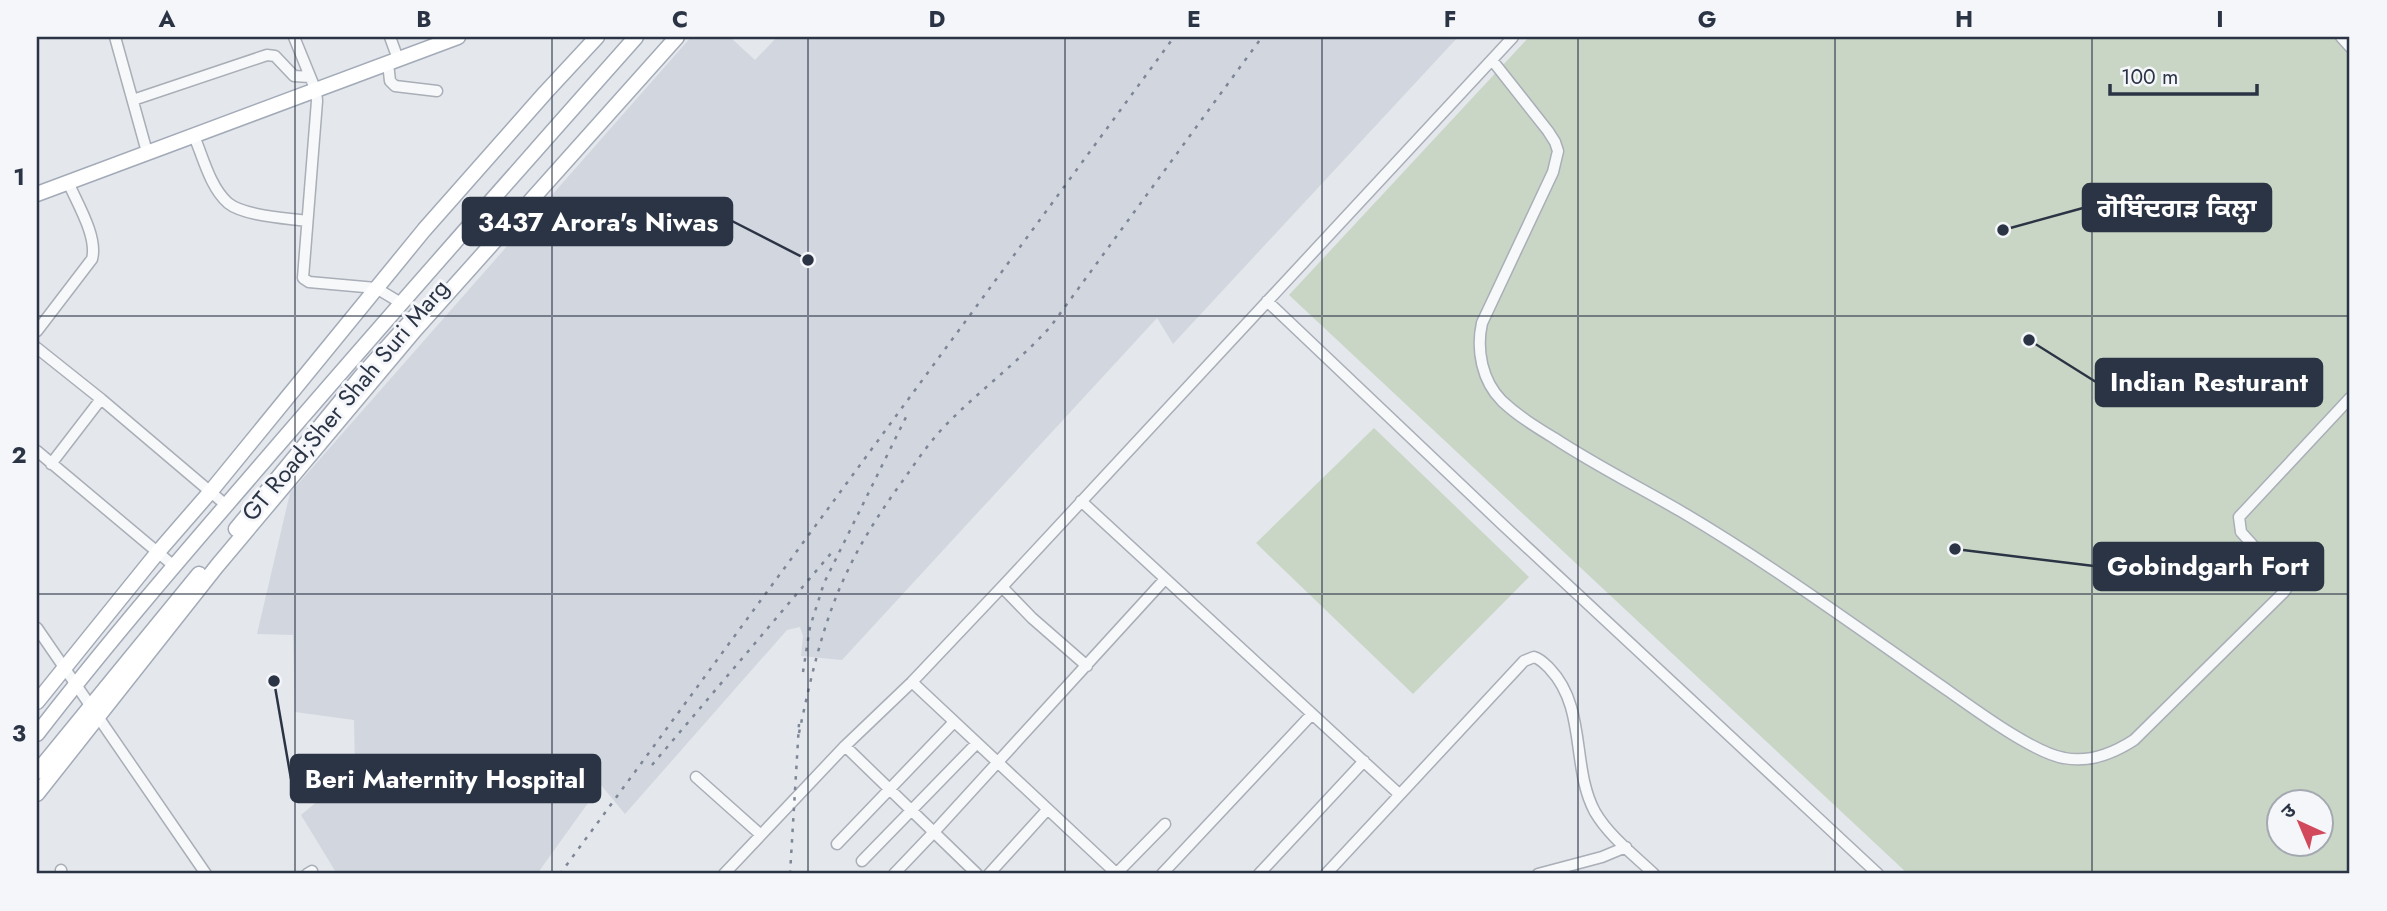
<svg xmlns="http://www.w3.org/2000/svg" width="2387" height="911" viewBox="0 0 2387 911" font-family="Jost,'Noto Sans Devanagari','Noto Sans Gurmukhi',sans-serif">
<rect width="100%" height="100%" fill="#e4e7ec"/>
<path fill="#d2d6de" d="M691,37h39l25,23 22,-23h681l-285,307 -16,-26 -315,342 -41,-4 2,-20 -3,-9 -13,3 -162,184 -24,-29 -64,89h-200l-36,-59 54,-45 -1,-50 -59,-8 -2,-77 -36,-1 33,-141z"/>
<path fill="#c9d6c5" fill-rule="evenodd" d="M1529,37h821v837h-442l-619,-579zM2278,802h42v42h-42z
M1374,428l155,149 -116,117 -157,-151z"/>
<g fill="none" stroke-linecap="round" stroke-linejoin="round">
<defs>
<path id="minor" d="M115,37l32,115
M294,37l22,54 1,10 -14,177 6,4 67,6 25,15
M390,37l8,22
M2341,37l9,10
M1492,60l56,71 7,11 3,9 -5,21 -71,151c-6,27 0,58 20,78 16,15 34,26 52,37 41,27 85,49 128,74 93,55 180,119 268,180 27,19 84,61 114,66 25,5 50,-5 70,-18l150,-148 4,-6 -1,-3 -46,-51 -2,-15 111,-119
M388,63l2,18 5,5 42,5
M133,100l134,-45 8,1 19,20 16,1
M194,136c9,21 16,51 34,67 16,13 59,15 79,18
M1267,301l235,223 376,350
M37,331l55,-72c6,-22 -15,-56 -24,-77
M37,348l64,51 125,106
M37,451l137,115
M51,464l50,-65
M1081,501l318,293
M1002,587l30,31 55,48
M37,628l169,246
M912,682l205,192
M845,746l132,128
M696,777l65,58
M837,844l117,-122
M862,861l114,-117
M61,870l1,4
M307,874l5,-3
M724,874l121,-128 67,-64 90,-95 511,-550
M894,874l40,-42 231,-253
M989,874l58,-64
M1116,874l49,-50
M1162,874l150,-160
M1259,874l105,-113
M1326,874l198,-213 10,-4c7,2 11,7 16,12 37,39 21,99 45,143 14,24 39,43 59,62
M1538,874l64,-17 24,-10"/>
<path id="major" d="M37,194l421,-157
M236,529l127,-155 54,-60
M37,702l121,-150 53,-61 213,-261 121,-137 52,-56
M37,734c71,-92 147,-180 223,-268 124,-144 250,-287 376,-429
M37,772l162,-198
M37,794l180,-228 198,-236 262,-293"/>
</defs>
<use href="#minor" stroke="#a9aeb7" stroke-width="13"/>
<use href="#major" stroke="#a3abb8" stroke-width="17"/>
<use href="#minor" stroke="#f7f8fa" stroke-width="10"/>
<use href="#major" stroke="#fff" stroke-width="14"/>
<path stroke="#7d8696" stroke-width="2.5" stroke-dasharray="3.5 7" stroke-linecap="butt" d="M803,672l7,-45 14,-44 85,-172
M799,733c12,-56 24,-112 49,-163 15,-32 35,-62 56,-91 12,-17 24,-35 39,-51 34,-36 75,-65 108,-102l211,-289
M652,765l181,-214
M560,874l614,-837
M790,874l9,-150"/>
</g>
<path fill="none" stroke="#2b3445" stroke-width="2" stroke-opacity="0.55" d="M295,37v837M552,37v837M808,37v837M1065,37v837M1322,37v837M1578,37v837M1835,37v837M2092,37v837M37,316h2313M37,594h2313"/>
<g text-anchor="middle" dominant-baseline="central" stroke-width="6" stroke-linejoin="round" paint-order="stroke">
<g font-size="24" fill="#2b3445" stroke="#f4f6f9">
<text transform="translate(345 400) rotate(-50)">GT Road;Sher Shah Suri Marg</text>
</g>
</g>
<path fill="none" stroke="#2b3445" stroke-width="2.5" d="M2003 230L2083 208M808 260L732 221M2029 340L2096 382M1955 549L2094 566M274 681L291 779"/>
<g fill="#2b3445" stroke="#f4f6f9" stroke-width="2.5">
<circle cx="2003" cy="230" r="7"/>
<circle cx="808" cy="260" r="7"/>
<circle cx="2029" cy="340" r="7"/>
<circle cx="1955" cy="549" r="7"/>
<circle cx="274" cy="681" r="7"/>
</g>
<g fill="#2b3445" stroke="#2b3445" stroke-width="2.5">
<rect x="2083" y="184" width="188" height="47" rx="7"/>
<rect x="463" y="198" width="269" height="47" rx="7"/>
<rect x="2096" y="359" width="226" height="47" rx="7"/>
<rect x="2094" y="543" width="229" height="47" rx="7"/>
<rect x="291" y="755" width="309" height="47" rx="7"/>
</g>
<g font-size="26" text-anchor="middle" font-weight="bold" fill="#fff">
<text x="2177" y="217">ਗੋਬਿੰਦਗੜ ਕਿਲ੍ਹਾ</text>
<text x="598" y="231">3437 Arora's Niwas</text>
<text x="2209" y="391">Indian Resturant</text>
<text x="2208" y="575">Gobindgarh Fort</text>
<text x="445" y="788">Beri Maternity Hospital</text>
</g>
<rect width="2387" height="911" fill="none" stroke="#f4f6f9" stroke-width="77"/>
<g transform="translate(2300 823) rotate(316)"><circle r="33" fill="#f4f6f9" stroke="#a4a8b1" stroke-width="2"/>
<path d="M0-5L12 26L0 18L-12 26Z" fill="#d1495b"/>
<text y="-10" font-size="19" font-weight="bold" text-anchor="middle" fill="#2b3445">उ</text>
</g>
<path d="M2110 84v10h147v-10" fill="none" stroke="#2b3445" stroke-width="3.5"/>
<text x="2121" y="84" font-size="21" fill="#2b3445" stroke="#f4f6f9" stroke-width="5" paint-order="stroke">100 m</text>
<rect x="38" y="38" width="2310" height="834" fill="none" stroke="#2b3445" stroke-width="2.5"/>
<g font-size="23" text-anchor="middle" font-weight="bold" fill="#2b3445">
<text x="167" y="27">A</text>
<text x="424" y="27">B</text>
<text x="680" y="27">C</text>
<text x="937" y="27">D</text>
<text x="1194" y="27">E</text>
<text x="1450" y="27">F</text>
<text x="1707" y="27">G</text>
<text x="1964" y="27">H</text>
<text x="2220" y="27">I</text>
<text x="19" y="185">1</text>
<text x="19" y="463">2</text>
<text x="19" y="741">3</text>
</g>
</svg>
